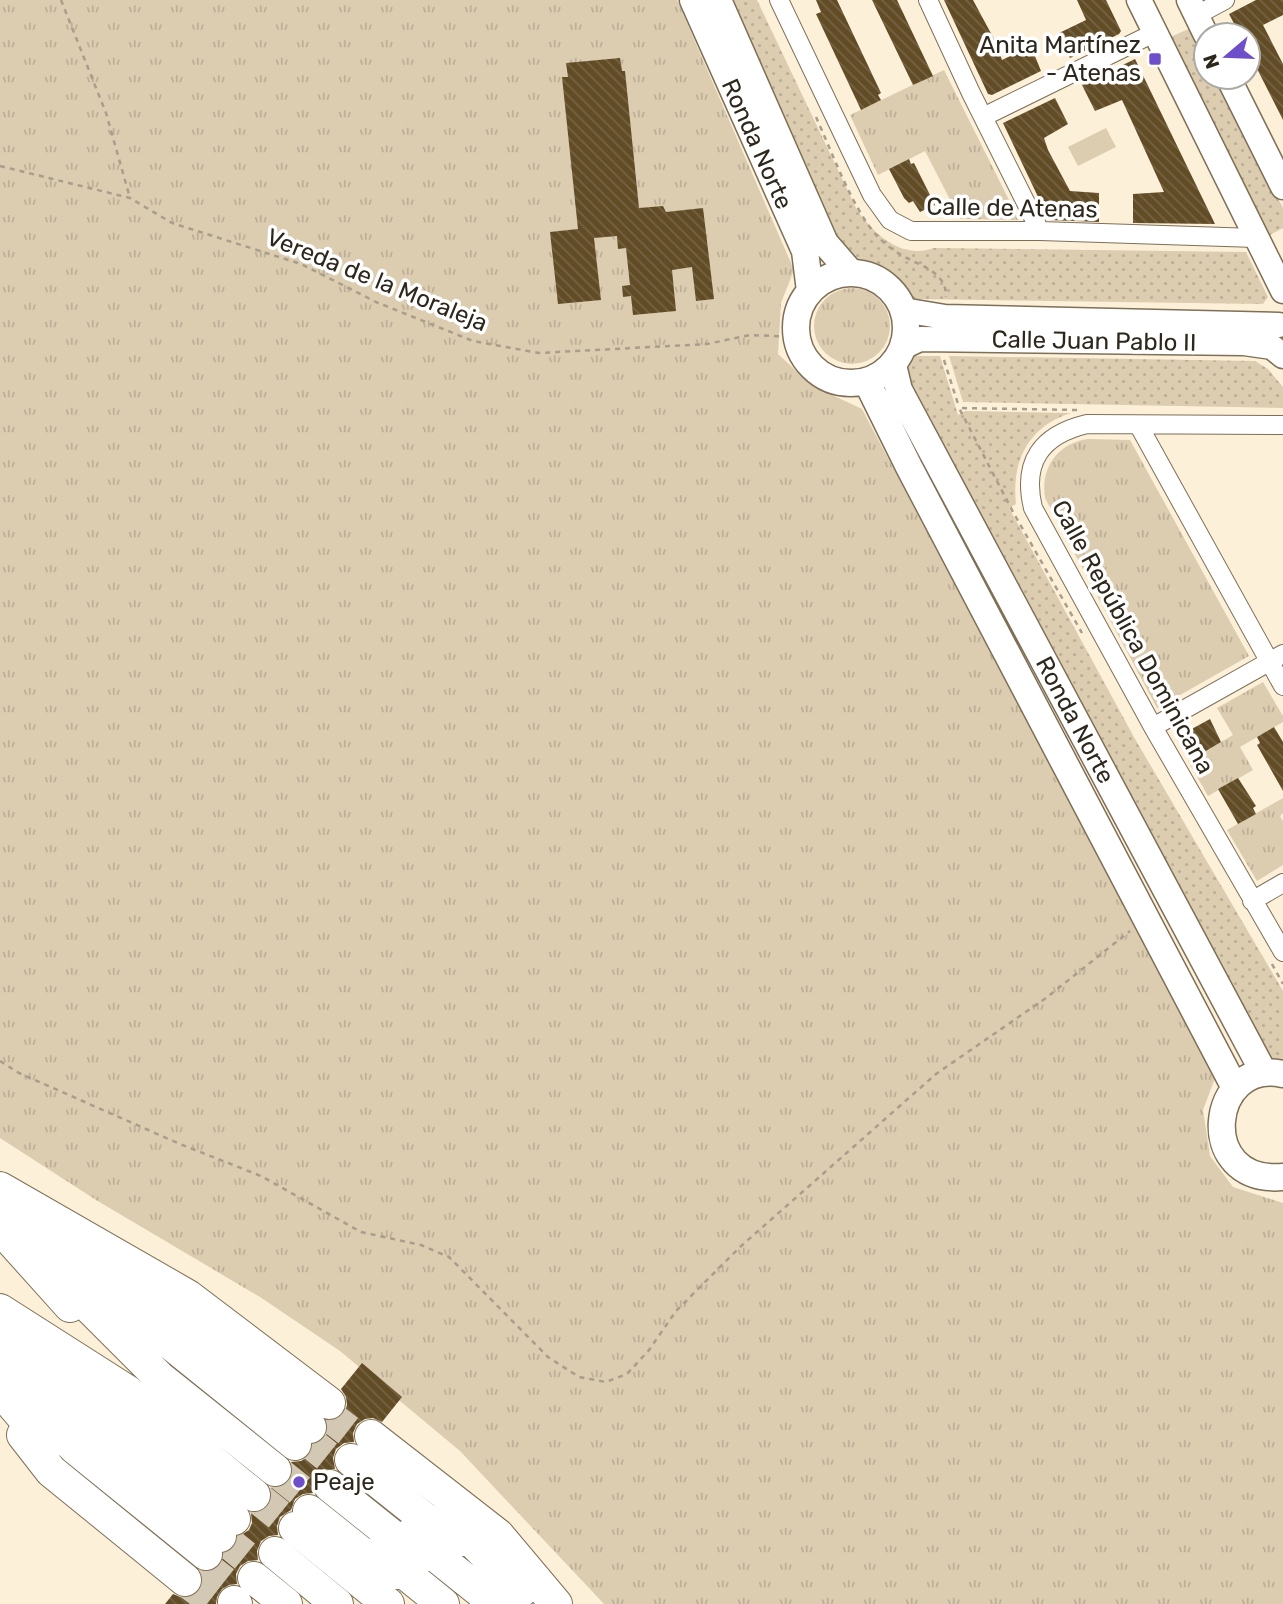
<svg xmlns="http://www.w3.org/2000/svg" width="1283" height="1604" viewBox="0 0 1283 1604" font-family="Rubik,sans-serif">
<defs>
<pattern id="grass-tufts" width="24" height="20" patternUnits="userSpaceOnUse" patternTransform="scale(1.75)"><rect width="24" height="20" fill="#dcccb0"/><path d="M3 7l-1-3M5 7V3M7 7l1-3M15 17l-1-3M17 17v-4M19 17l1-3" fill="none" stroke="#bdaf97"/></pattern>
<pattern id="park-dots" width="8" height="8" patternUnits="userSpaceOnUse" patternTransform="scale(1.75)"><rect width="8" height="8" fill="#dcccb0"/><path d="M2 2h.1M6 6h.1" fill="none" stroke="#bdaf97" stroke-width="1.8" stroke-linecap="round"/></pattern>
<pattern id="building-back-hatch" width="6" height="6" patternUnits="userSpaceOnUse" patternTransform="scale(1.75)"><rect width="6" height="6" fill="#614c26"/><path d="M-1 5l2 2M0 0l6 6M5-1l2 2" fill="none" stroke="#746344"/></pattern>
</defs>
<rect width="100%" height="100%" fill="#fdf0d9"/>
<path fill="url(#grass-tufts)" d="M0,0h677l117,270 -13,33 -3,51 35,32 49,23 353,669 -12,32 7,46 23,31 50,16v401h-679l-144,-153 -120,-100 -80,-54 -164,-97 -96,-62z
M944,70l75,150 -59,-1 -35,-68 -47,24 -28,-60z
M814 326a38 38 0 1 1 76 0a38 38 0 1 1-76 0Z
M1088,439l42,1 119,216 -92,52 -112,-210c-5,-30 13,-55 43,-59z
M1263,682l20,34v6l-43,25 13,23 -45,26 -20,-35 45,-26 -16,-27z
M1283,798v15l-3,3 3,5v44l-26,16 -30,-51z"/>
<path fill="url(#park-dots)" d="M730,0h27l100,210c17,24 45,50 77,38l312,4 22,45 -5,7 -350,-5 -15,-21 -9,-7 -37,-15 -15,-14z
M1191,28l15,28v21h10l67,131v20l-13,7 -102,-197z
M912,356h28l18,59 7,-4 106,2c-42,13 -60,48 -55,91l-7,4 126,231 148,252v72l-19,-7 -359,-675 -1,-13z
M949,356l306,5 13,8 15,18v21l-320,-6z"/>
<path fill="#dcccb0" d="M1106,128l10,19 -38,19 -10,-19z"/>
<path fill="url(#building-back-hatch)" d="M816,0h21l44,93 -3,2 3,5 -20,10 -45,-96 5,-2z
M872,0h25l36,76 -20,9z
M944,0h29l21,39 8,21 29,-14 10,25 -49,24 -4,-1z
M1077,0h29l15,31 -2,3 -49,24 -13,-24 29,-14z
M1256,0h27v15l-20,10 20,39v56l-35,-69v-16h-8l-11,-21z
M620,58l2,13h3l14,137 24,-2 3,6 37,-4 11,91 -18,2 -4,-34 -20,3 4,41 -43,4 -2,-19 -8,1 -1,-11 8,-1 -4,-37 -8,1 -1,-13 -23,2 7,62 -43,4 -8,-72 28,-3 -16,-152h6l-2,-14z
M1135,59l80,165 -82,-1v-29l31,-2 -42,-92 -27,11 -13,-26z
M1055,98l13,26 -24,14 4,12 22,41 29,2v29l-50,-2 -46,-97z
M909,159l2,5 3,-1 21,42 -15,7 -7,-11 -4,2 -5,-5 -15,-29z
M1210,719l11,23 -22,13 -11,-24z
M1274,727l9,15v49l-26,-46 3,-2 -3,-6z
M1238,778l18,28 -3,2 3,6 -18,10 -20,-35z
M362,1363l40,34 -20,25 -9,-4 -8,1 -8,5 -4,9 1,9 -10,1 -8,6 -3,9 2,11h-11l-8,5 -4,10 1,9 -10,1 -8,5 -4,11 -11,7 -3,9 1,9 -9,1 -8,5 -4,10 1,9 -10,1 -8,5 -4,8 1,10 -8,1 -7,4 -5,8 -1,7h-51l8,-10 10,4 8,-1 8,-5 4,-10 -2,-11h11l8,-5 4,-12 10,-6 4,-11 11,-7 3,-7 -1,-10 10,-1 8,-6 3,-9 -1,-9 10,-1 8,-5 4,-10 -2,-10 10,-1 8,-5 4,-11 12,-7 3,-8 -1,-9 10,-1 7,-6 3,-9 -1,-8 -5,-8z"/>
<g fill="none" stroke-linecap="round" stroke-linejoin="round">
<path stroke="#d3c8b3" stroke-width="32" stroke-dasharray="32 16" stroke-linecap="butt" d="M323,1411l41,32
M302,1436l41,33
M275,1470l41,33
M254,1495l41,33
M220,1536l41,33
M199,1562l42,33
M185,1580l31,24"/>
<defs>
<path id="street" d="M779,0l93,195 18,25 21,11h129l216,7
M928,0l43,93 69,138
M1197,15l28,-15
M983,117l171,-84
M1283,425l-196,-1c-46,11 -65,38 -54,84l120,219 130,225
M1139,426l144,260
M1153,727l130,-73
M1252,901l31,-18"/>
<path id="secondary" d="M1139,0l144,291
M1189,0l17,35
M1228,77l55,110
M903,310l42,7 334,8
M903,347l17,-8 324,4 28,4 11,9"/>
<path id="primary" d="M693,0l112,251 5,40
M718,0l107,243 26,30
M796 328a55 55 0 1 1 110 0a55 55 0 1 1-110 0Z
M893,365l6,25 365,683
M867,382l42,85 326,621
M1283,1074c-74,-17 -89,111 0,103"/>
<path id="highway" d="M0,1188l188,108 141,107
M0,1206l295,238
M0,1228l70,78
M90,1261l98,68 122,98
M62,1280l98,98 115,92
M0,1310l127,81 127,104
M0,1333l110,85 124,101
M0,1361l65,62
M0,1390l47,55
M56,1400l38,34 126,102
M42,1414l33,34 131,106
M23,1435l28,36 134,109
M371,1436l127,99 58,69
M351,1460l103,82
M330,1486l90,72
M309,1511l80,64
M443,1519l33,26 45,46
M295,1528l93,76
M410,1535l86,69
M379,1552l64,52
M275,1553l62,51
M254,1578l32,26
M234,1602l2,2"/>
</defs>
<use href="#street" stroke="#7e6f57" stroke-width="20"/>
<use href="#secondary" stroke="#7e6f57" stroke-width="27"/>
<use href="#primary" stroke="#7e6f57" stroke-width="29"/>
<use href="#highway" stroke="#7e6f57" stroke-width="34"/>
<path stroke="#a89e8b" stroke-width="2.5" stroke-dasharray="5 5" stroke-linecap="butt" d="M61,0l45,113 24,85
M816,117c16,35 36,91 61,119 6,6 14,13 21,17 18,12 49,17 48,44
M0,166l130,32 42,25 129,41 75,38 97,39 66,12 168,-9 43,-9 46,2
M944,360l15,47
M1077,410l-118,-2 54,104 69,121
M1272,964l11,20
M0,1061l19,12 161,71 81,32 100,56 60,13 28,12 99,100 31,20 27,5 21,-8 22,-24 27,-39 64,-64 196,-173 110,-76 84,-67"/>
<use href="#street" stroke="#fff" stroke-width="18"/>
<use href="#secondary" stroke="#fff" stroke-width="24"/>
<use href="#primary" stroke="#fff" stroke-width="26"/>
<use href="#highway" stroke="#fff" stroke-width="32"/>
</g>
<g fill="#6f4fc9" stroke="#fff" stroke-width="2.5">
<rect x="1148" y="52" width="14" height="14" rx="3.5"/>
<circle cx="299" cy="1482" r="7"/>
</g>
<g text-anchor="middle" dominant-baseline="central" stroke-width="7" stroke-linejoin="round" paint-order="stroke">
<g font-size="24" fill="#2d271c" stroke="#fff" text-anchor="end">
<text x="1141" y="45">Anita Martínez<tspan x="1141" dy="28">- Atenas</tspan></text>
<text x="313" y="1482" text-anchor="start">Peaje</text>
</g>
<g font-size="24" fill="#2d271c" stroke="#fff">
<text transform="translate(757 144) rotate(66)">Ronda Norte</text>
<text transform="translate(1012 208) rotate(1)">Calle de Atenas</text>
<text transform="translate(377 280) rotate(22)">Vereda de la Moraleja</text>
<text transform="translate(1094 341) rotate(1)">Calle Juan Pablo II</text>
<text transform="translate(1133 637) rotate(61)">Calle República Dominicana</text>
<text transform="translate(1075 720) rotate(62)">Ronda Norte</text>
</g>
</g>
<g transform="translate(1227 56) rotate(251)"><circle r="33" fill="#ffffff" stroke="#aba9a4" stroke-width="2"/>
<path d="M0-5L12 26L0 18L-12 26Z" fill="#6f4fc9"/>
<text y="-10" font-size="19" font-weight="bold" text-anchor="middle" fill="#2d271c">N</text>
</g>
</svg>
